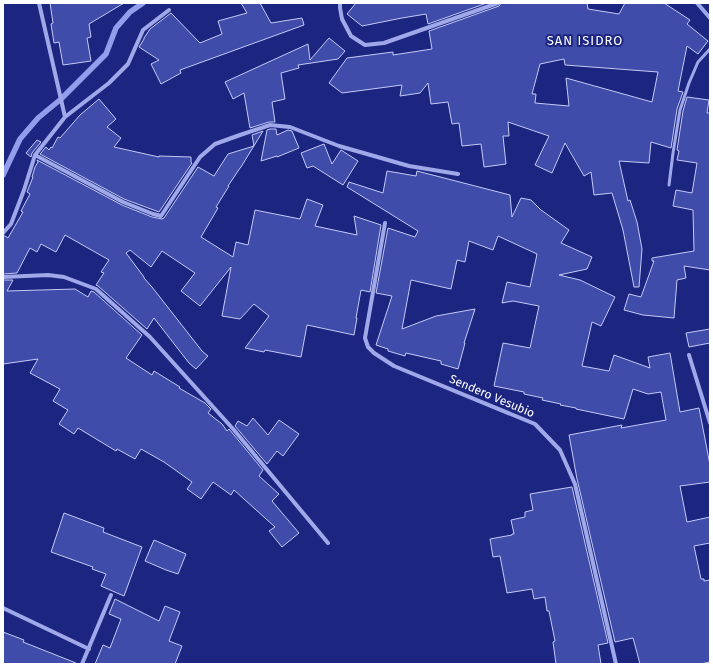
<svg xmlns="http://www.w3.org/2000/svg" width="713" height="667" viewBox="0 0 713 667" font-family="'Fira Sans',sans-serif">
<rect width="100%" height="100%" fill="#1c2680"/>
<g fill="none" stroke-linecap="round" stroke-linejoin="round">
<path stroke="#929eec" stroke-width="5.5" d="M3,175l17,-36 18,-21 23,-19 45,-45 10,-26 14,-16 13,-9"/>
</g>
<path fill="#3f4ca9" stroke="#c4caf7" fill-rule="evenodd" d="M50,3h74l-35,21 2,13 -4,1 4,23 -28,4 -4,-23 -5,1 -3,-19 2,-1z
M241,3h19l11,20 31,-5 2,7 -124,45 1,3 -20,11 -10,-20 8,-4 -20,-13 5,-8v-1l6,-9 21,-16 29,30 22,-9 -4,-13 29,-8z
M356,3h131l-59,21 -2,-10 -24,4 -40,8 -15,-12z
M501,3h86l1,6 31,5 6,-11h39l26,17 -3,4 21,17 -10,13 -11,-8 -9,45 5,1 -6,17 -6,39 -20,-6 -2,21 -30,-2 9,40 2,-1 7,22 5,27 -3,38h-5l-11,-57 -11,-37 -18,2 -3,-23 -7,4 -19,-33 -13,30 -17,-8 14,-29 -41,-14 1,14h-6l3,28 -22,3 -3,-23 -19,2 -3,-23 -7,1 -4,-22 -17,2 -3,-21 -8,10 -20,3 2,-11 -60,8 -13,-10 18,-25 46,-6v3l39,-6 -3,-18 70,-25zM564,59l1,6 93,7 -6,30 -86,-24 3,28 -34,-3 1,-9h-4l8,-30z
M329,38l16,13 -7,8 -40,6 1,3 -18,5 4,26 -13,3 3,20h-6l-19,6 -6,-35 -11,6 -8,-17 83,-38 2,16z
M687,97l22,3 -2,13h3v157l-26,-4 2,12 -9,2 -3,38 -31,-3 -19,-5 5,-16 12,3 13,-36h-2v-3l42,-7 -1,-41 -20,-4 3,-16 16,3 5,-30 -20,-3 2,-9 -2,-1 6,-39z
M99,99l17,20 -9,8 14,11 -7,9 45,10v-1l32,1v5l1,1 -33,49 -35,-13 -84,-45 6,-7 3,3 2,-3 1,1 6,-11 2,1 20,-23z
M270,129h6l1,6 11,-5 4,1 7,17 -22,9v-1l-16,5 6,-31z
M263,131l-22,36 -1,1 -12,18h1l-13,21 2,1 -17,29 32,20 3,-15 12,3 7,-35 45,9 7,-20 16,6 -8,21 42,9 -3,-19 27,9 -11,67 -9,-2 -5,28h1l-3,17 -47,-10 -6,32 -36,-7 -1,2 -19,-4 24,-32 -15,-12 -14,15 -18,-3 9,-49 -31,39 -19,-15 14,-18 -33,-22 -11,16 -21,-17 -4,3 18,24v1l8,9 50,64 6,5 -12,13 -7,-6 -35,-45 -7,11 -49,-43 -2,-1 8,-12 -3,-1 8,-12 -44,-25 -9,17 -15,-8 -4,8 -7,-4 -13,25 -14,1v-38h2l3,2 15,-26 -2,-1 9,-17 -3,-2 6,-15h-1l3,-10 3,-5 -1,-2 85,45 30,12 10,2 2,-1 34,-51 16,9 14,-22 26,-8 -2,-11z
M37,140l4,2 -9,11 -1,4 -5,-4z
M324,144l8,20 9,-14 17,11 -15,24 -30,-19 -6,2 -6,-15z
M387,171l29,5 1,-5 93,24 2,22 9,-19 10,2 10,10 28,20 -8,13 31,14 -5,12 -28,6 21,5 35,17 -14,29 -9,-4 -10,44 27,5 5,-16 36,13 -2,-11 22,-4 10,59 19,-4 11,57v17l-30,4 7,36 23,-5v26l-16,3 7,33h3v2l6,-1v82l-10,2h-60l-7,-26 -18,4 -37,-159 -1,-4 -8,-44 53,-10 -1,3 45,-8 -5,-28 -13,2 -15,-5 -9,30 -48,-10v-1l-16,-3 1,-1 -19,-4 1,-2 -19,-4v-2l-30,-6 9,-43 27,5 9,-42 -26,-5 -11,2 5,-21 23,5 7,-33 -39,-18 -5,14 -24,-9 -4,21 -8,-2 -6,29 -40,-9 -9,49 34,-13 39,-7 -11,34h1l-7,26 -17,-5v-3l-35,-8 -1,3 -17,-5v-2l-12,-4 16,-49 -16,-3 12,-65 27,9 3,-6 -71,-44 2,-5 34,11z
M3,280h10l-6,11 68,-2 13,8 3,-6 3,1 48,43 -16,23 26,17 2,-4 26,16 -1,1 26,15 6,6 -3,4 14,11 5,7 2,-2 34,41 -4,6 20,18 -7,7 27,32 -17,14 -13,-16 6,-4 -41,-37 -3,5 -18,-13 -12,17 -14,-10 5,-7 -28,-20 -23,-13 -6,10 -18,-10 -1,2 -38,-23 -4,6 -15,-10 9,-14 -15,-9 7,-12 -30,-16 8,-14 -35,5z
M710,329v14l-21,4 -3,-14z
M253,418l15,17 11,-15 20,14 -16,22 -6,-5 -10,13 -32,-38 3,-5 9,5z
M572,487l36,156 -10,2 3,19h-45l-3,-22 2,-1 -6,-30h-2l-2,-14 -11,2 -2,-10 -25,4 -7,-37 -7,1 -3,-18 22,-4v-1h2l-3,-14 14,-3v-5l8,-2 -3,-16z
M64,513l40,15 -1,4 39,15 -18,49 -23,-10 5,-12 -14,-5 1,-2 -42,-15z
M154,540l32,14 -8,20 -12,-4 -21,-9z
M115,599l44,22 6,-15 15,6 -11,29 13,5 -7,18h-80l8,-19 7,3 11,-29 -12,-5z
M3,632l21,8 -1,2 53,21v1h-73z"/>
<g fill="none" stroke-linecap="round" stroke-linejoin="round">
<path stroke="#9fa9ea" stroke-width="3" d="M669,185l4,-32 7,-43 9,-27 9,-21 12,-13"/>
<path stroke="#9fa9ea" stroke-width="4" d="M39,3l26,114
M340,3v5l2,11 9,17 14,9 19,-2 114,-40
M697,3l13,15
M35,155l88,47 30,12 8,2 39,-59 15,-13 25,-9 30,-10 20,2 49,19 70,20 49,8
M385,223l-20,115 3,9 6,6 20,13 141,58 25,26 15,34 41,180
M3,233l8,-9 13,-34 11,-35 30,-38 44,-34 19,-19 15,-34 26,-20
M3,277l45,-2 16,2 32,12 54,48 84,93 94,113
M689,355l21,68
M3,608l86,41
M82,664l29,-69"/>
</g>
<g text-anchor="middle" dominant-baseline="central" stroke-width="4" stroke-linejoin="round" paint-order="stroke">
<g font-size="12" fill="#fff" stroke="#1c2680">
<text transform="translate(492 396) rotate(23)">Sendero Vesubio</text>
</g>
<g font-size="13" letter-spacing="1" fill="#fff" stroke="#1c2680">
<text x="585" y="40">SAN ISIDRO</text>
</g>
</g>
<rect width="713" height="667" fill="none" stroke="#ffffff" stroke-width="8"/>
</svg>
